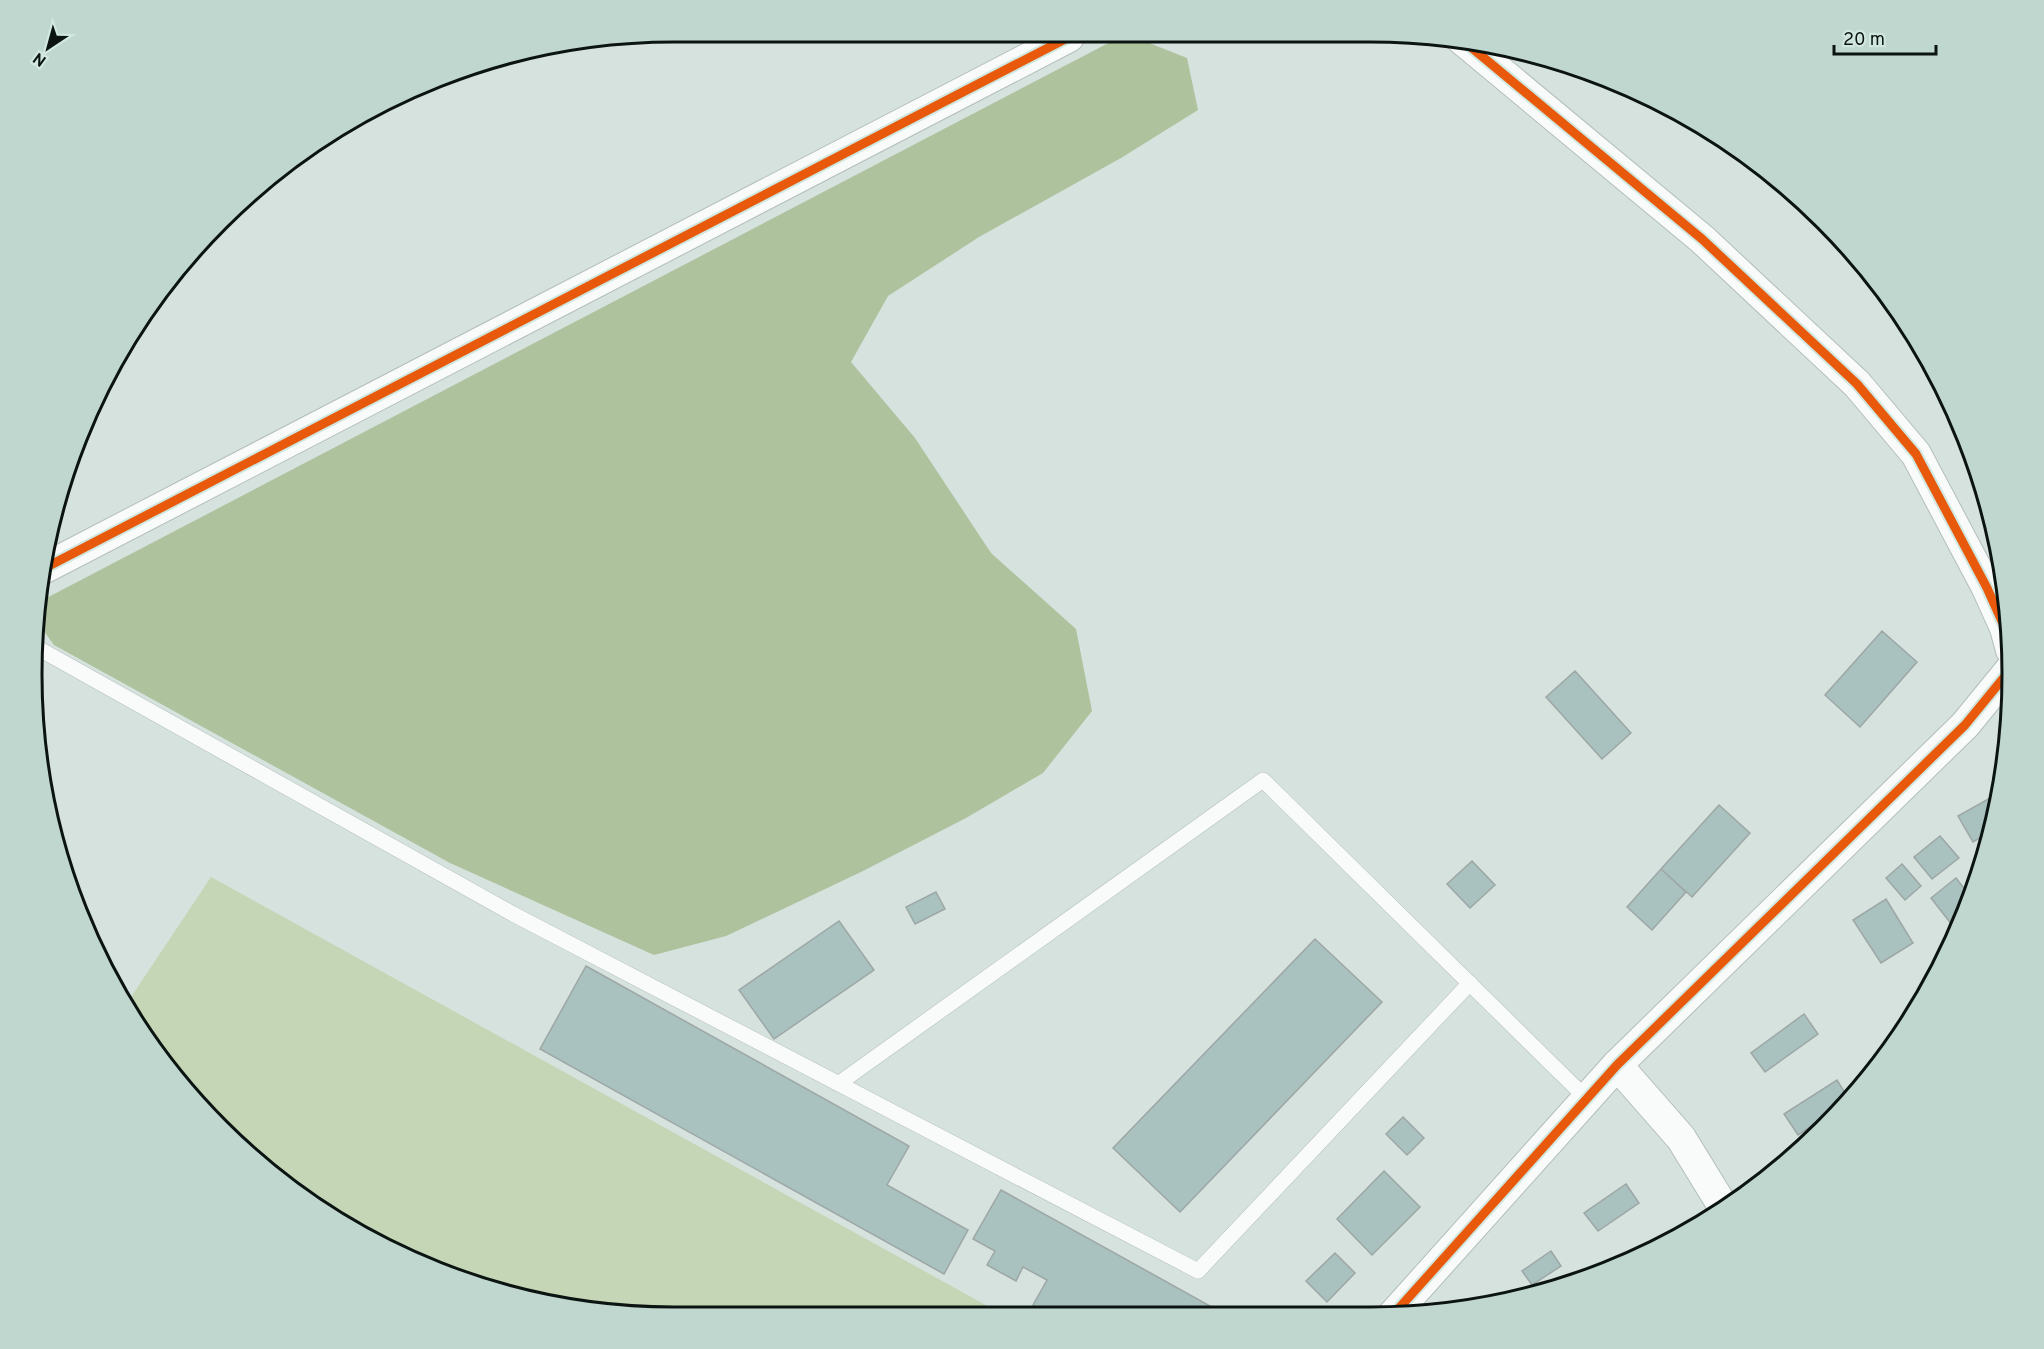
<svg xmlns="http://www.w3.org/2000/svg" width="2044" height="1349" viewBox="0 0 2044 1349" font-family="Overpass,sans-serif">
<rect width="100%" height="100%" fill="#d6e2de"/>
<path fill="#c4d6b6" d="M211,877l791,437 -412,-2 -122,-29 -78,-32 -140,-93 -59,-60 -66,-92z"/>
<path fill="#aec29d" d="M1120,37h14l53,21 11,52 -77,48 -142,79 -91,59 -37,66 64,76 76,115 85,76 16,82 -49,62 -77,45 -105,54 -135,64 -72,19 -204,-92 -396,-218 -19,-26 2,-16z"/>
<path fill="#a9c1bf" stroke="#9da7a5" stroke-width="1.5" d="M1882,631l35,31 -57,65 -35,-32z
M1575,671l56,62 -29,26 -56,-62z
M1999,793l-9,39 -17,10 -15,-26z
M1719,805l31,28 -58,64 -31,-28z
M1940,836l19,22 -27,21 -18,-22z
M1472,861l23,24 -25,23 -23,-24z
M1902,864l19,22 -16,14 -19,-22z
M1661,869l25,23 -34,38 -25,-23z
M1956,878l15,19 -15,33 -25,-32z
M936,892l9,17 -30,15 -9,-17z
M1886,899l27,44 -32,20 -28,-43z
M839,921l35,49 -100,69 -35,-49z
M1315,939l67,63 -202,210 -67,-64z
M586,966l323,180 -22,39 81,45 -24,44 -404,-225z
M1804,1014l14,20 -53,38 -14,-19z
M1837,1080l13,21 -52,34 -14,-21z
M1403,1117l21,21 -17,17 -21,-21z
M1384,1171l36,36 -48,48 -35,-36z
M1626,1184l13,19 -41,28 -14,-18z
M1001,1190l209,116 -5,9 -156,-1 -16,-9 14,-25 -24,-13 -7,14 -29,-16 8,-14 -22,-12z
M1551,1251l10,15 -29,19 -10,-14z
M1335,1253l20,20 -28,29 -21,-21z"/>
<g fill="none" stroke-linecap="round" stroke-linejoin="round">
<defs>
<path id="service" d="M34,646l479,268 685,357 272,-288
M838,1084l425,-304 324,319"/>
<path id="minor" d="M1460,38l242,201 155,145 59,70 71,134 18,40 6,22
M41,570l1028,-533
M1617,1065l64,73 43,70
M1392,1316l225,-251 348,-340 45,-55"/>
</defs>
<use href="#service" stroke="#b3beba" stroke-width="16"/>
<use href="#minor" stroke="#b3beba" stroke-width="32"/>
<use href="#service" stroke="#f9fbfa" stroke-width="15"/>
<use href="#minor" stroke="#f9fbfa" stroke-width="30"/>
<defs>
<path id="cycleway" d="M1460,38l242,201 155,145 59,70 71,134 18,40 6,22
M41,570l1028,-533
M1392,1316l225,-251 348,-340 45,-55"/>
</defs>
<use href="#cycleway" stroke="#d0e8df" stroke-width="13"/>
<use href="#cycleway" stroke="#e8590c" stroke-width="9"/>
</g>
<path d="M0 0H2044V1349H0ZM674 42H1370A632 632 0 0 1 2002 674V675A632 632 0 0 1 1370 1307H674A632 632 0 0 1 42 675V674A632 632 0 0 1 674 42Z" fill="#c0d7cf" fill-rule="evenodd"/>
<path fill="none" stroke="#0b1411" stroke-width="3" d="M674 42H1370A632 632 0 0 1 2002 674V675A632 632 0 0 1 1370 1307H674A632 632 0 0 1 42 675V674A632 632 0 0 1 674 42Z"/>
<g transform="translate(48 48) rotate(216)" stroke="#d0e8df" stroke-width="4.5" paint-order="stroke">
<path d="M0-4.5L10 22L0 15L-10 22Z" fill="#0b1411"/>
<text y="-9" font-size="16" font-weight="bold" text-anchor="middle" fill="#0b1411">N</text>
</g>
<path d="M1834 45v9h102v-9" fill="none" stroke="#0b1411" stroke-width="3"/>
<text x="1843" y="45" font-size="18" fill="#0b1411" stroke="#d0e8df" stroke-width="4.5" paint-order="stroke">20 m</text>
</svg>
